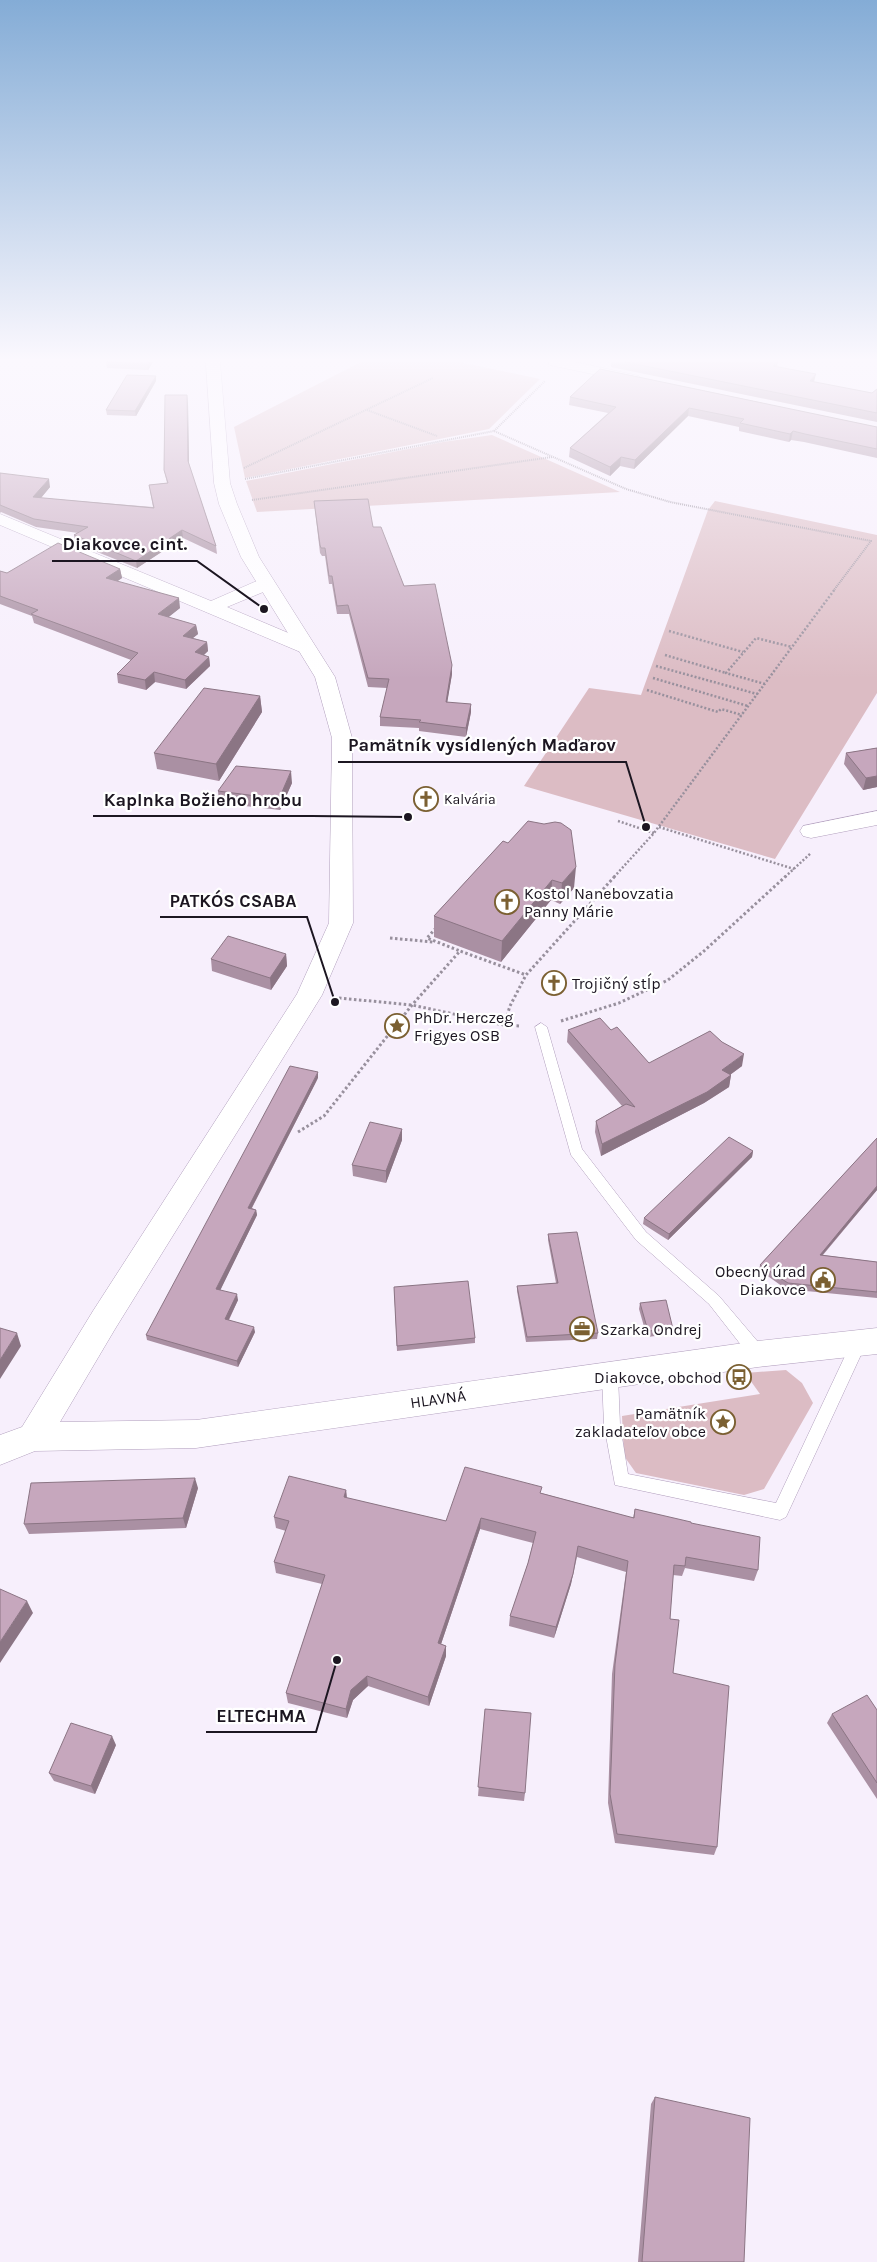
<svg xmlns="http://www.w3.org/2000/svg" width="877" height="2262" viewBox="0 0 877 2262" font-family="Karla,sans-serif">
<rect width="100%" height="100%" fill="#f7effc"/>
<path fill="#dcbcc4" d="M361,362h98l81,17 -51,50 -244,49 -11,-51z
M492,435l128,57 -363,20 -11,-31 197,-39z
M715,501l162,34v158l-102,166 -251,-73 65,-98 52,7 67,-185z
M786,1370l16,13 11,20 -49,86 -20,6 -108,-22 -12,-17 -2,-40 138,-22 -15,-21z"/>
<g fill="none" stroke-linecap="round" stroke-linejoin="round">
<defs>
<path id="lane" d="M541,1023l6,4 35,122 64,83 73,64 45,53 2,5 -2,5 -6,2 -6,-2 -43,-55 -73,-64 -65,-85 -36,-128z
M858,1337l5,2 3,5 -80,173 -6,3 -165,-35 -11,-60 -2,-49 2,-5 6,-2 6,2 2,5 2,49 8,49 148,29 77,-164z"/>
<path id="street" d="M548,362h27l64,14 2,3 -2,3 -5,1 -84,-18z
M0,514l211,87 48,-21 7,-2 7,2 2,4 -2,4 -46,19 85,36 3,4 -3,4 -7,2 -7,-2 -298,-126z
M877,811v14l-66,13 -8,-2 -3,-5 3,-5z"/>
<path id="secondary" d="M206,362h14l10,121 7,21 22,53 76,120 17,61 1,185 -31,72 -207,334 -55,93 136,-2 562,-79 119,-13v26l-119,13 -562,81 -161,3 -35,14v-30l22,-8 71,-116 204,-317 32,-71 3,-185 -17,-61 -74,-120 -22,-53 -5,-21z"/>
</defs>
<use href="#lane" stroke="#b19fbd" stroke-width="1"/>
<use href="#street" stroke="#b19fbd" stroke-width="1"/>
<use href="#secondary" stroke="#b19fbd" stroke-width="1"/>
<path stroke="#98909d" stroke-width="2" stroke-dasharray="1 1" stroke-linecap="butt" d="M367,410l70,26
M494,431l51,-50
M244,468l189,-90
M245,479l249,-48 132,58 44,13 201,39 -37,49
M252,500l300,-43"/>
<path stroke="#98909d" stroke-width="2.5" stroke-dasharray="2 2" stroke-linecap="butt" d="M669,631l74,21
M665,655l61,18
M656,666l101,28
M653,678l95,28
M765,684l-39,-11 30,-35 36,9
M647,690l71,22 3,-3 21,6
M618,821l36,12
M659,827l135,42
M614,877l40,-44 181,-244
M785,877l26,-24"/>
<path stroke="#98909d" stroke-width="3" stroke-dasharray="2.5 2.5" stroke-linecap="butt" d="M436,928l-9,10 33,13
M390,938l43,4
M339,998l73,7 92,20 16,1
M561,1021l58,-18 49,-23 36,-29 82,-75
M504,1025l6,-19 16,-31 89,-99
M298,1132l26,-16 88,-111 48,-54 66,24"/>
<use href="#lane" fill="#fff" fill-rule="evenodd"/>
<use href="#street" fill="#fff" fill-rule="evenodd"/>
<use href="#secondary" fill="#fff" fill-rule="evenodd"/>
</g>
<path fill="#aa90a3" d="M106,362h47l-5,8 -41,-2z
M611,362h167l-1,5 37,15 58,11 5,-4v33l-266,-55z
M600,369l277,58v31l-73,-16 -13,-2 -2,2 -50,-11v-4l-51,-11 -54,53 -14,-3 -10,10 -41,-19 1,-9 38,-35 -39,-8 1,-8z
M156,381l-20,35 -29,-1 -1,-5z
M188,403l1,61 27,82 1,8 -34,-16 -46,30 -62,-25 -1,-8 4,-2 -42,-6 -35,-15 -1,1v-40l50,14 -9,11 112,9 -4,-22 18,-2 -3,-13z
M314,501l59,26 31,59 48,88 -5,28 24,10 -5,25 -47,-6v-3l-39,-2v-9l7,-29 -19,-1 -19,-73h-12l-5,-30h-3l-4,-28h-3l-2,-3z
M120,569l2,9 -5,3 63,27 -12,9 28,8 2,9 -5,4 14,4 1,9 -4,4 5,2 1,9 -24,23 -31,-7 -9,8 -28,-7 -1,-9 14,-14 -97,-37 -2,-7 -32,-12v-33l7,2z
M260,696l2,16 -43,69 -62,-12 -3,-16z
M877,748v39l-14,3 -19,-26 2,-11z
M292,783l-12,27 -61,-7 -1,-12z
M503,841l71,47 -14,16 -9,-4 -50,62 -67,-25v-21z
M286,954l1,12 -16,24 -59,-19 -1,-12z
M568,1030h43l38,33 93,3 -12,9h1l-2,12 -25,16 -103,53 -6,-24 1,-11 26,-15 -55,-64z
M318,1078l-66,130 4,2 1,5 -37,75 18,10 -9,20 26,12 -17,35 -91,-27 -1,-5z
M402,1129v11l-16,43 -33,-7 -1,-11z
M877,1138v52l-54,65 54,7v36l-91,-9 -27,-19 1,-5z
M753,1151l-1,6 -84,83 -25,-16 1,-6z
M548,1234l50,99 -1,6 -71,3 -9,-51v-5l39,-3 -8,-43z
M394,1287l81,51v5l-78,8z
M640,1303l33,26 -1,5 -25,3 -8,-28z
M198,1488l-12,40 -157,6 -5,-10z
M346,1490l1,8 99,23 95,-28 92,25 2,-9 56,14 67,47 -4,11 -69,-13 -3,8 -9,-1 -3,44 3,54 44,174 -3,8 -99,-12 -7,-40 4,-129 14,-102 -49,-15 -6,27 -17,54 -45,-12 1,-10 18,-53 5,-20 -53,-14 -39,115 5,2v10l-17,50 -61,-20 -15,14 -6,18 -59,-15 -2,-10 36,-109 -46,-11 -2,-11 12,-31 -10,-3 -2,-11z
M485,1709l40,84 -1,8 -46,-5z
M877,1710v89l-50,-76 5,-9z
M116,1745l-21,49 -41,-13 -5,-8z
M655,2097l89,165h-106l13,-158z"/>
<path fill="#8b7584" d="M148,362h5l-5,8 -1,-6z
M816,374l-2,8 -4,-1z
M156,376v5l-20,35 -1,-5z
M187,395l1,8 1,66 -1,-8z
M689,408l-1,8 -54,53 1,-9z
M793,431l-2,9 -2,2 1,-8z
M621,457l-1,9 -10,10v-9z
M49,479l1,8 -15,18 -2,-8z
M182,530l1,8 -46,30 -1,-7z
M120,569l2,9 -14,10 -2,-10z
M179,598l1,10 -20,16 -2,-10z
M196,625l2,9 -14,11 -1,-9z
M207,642l1,9 -12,11 -1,-10z
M209,657l1,9 -24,23 -1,-9z
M452,665v9l-6,36v-8z
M154,672l1,10 -9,8 -1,-10z
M260,696l2,16 -43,69 -3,-17z
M471,704v8l-5,25v-9z
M291,771l1,12 -12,27 -1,-11z
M877,776v11l-14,3 3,-12z
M576,867l-2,21 -14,16 2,-21z
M552,880l-1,20 -50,62 1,-21z
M286,954l1,12 -16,24 -1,-12z
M744,1054l-2,12 -22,16 2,-12z
M318,1072v6l-69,135 -1,-5z
M731,1075l-2,12 -25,16 -103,53 1,-12z
M402,1129v11l-16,43v-12z
M753,1151l-1,6 -84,83 1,-6z
M877,1186v4l-59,70 2,-5z
M256,1210l1,5 -39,80 -2,-6z
M237,1294l1,6 -12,25 -1,-6z
M254,1327l1,5 -17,35 -1,-6z
M17,1333l4,13 -21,33v-19z
M195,1478l3,10 -12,40 -3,-10z
M346,1490l1,11 -3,-4z
M481,1518l-1,11 -42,124v-10z
M578,1546l-7,38 -17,54 2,-11z
M27,1601l6,12 -33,50v-21z
M446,1646v10l-17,50 -1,-9z
M367,1676l1,10 -15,14 -6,18 -1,-9 5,-19z
M112,1736l4,9 -21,49 -4,-8z"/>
<path fill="#c6a7bd" stroke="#8b7584" d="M106,362h42l-1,2z
M625,362h153l-5,4 43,8 -6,7 62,12 5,-4v24z
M600,369l277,58v22l-72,-15 -12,-3 -3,3 -50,-11 4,-4 -55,-11 -54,52 -14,-3 -11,10 -40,-19 46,-41 -46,-10z
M127,375l29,1 -21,35 -29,-1z
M165,395h22l1,66 28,85 -34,-16 -46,31 -62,-26 14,-8 -54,-8 -34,-14v-32l49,6 -16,18 121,11 -5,-23 19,-2 -4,-13z
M368,499l5,28h8l23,59 31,-2 17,81 -6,37 25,2 -5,24 -47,-6 2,-2 -41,-3 9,-38 -21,-1 -20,-73 -11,1 -5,-30h-3l-4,-28h-4l-1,-3 -6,-44z
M58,543l62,26 -14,9 73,20 -21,16 38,11 -13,11 24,6 -12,10 14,5 -24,23 -31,-8 -9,8 -28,-6 21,-21 -107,-39 7,-4 -38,-14v-25l7,2z
M204,688l56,8 -44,68 -62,-11z
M877,748v28l-11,2 -20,-25z
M236,766l55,5 -12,28 -61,-8z
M528,821l16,3 11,-2 6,1 10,7 5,37 -14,16 -10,-3 -50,61 -68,-25 69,-75 5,2z
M228,936l58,18 -16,24 -59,-19z
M600,1018l11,12 6,-3 32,36 61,-32 12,11 22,12 -22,16 9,5 -24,17 -105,52 -6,-23 30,-17 9,3 -67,-77z
M290,1066l28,6 -70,136 8,2 -40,79 21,5 -12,25 29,8 -17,34 -91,-26z
M370,1122l32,7 -16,42 -34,-6z
M729,1137l24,14 -84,83 -25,-16z
M877,1138v48l-57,69 57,7v30l-89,-9 -28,-18z
M577,1232l21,101 -71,4 -10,-51 41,-3 -10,-49z
M468,1281l7,57 -78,8 -3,-59z
M666,1300l7,29 -25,2 -8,-28z
M0,1328l17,5 -17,27z
M465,1467l77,20 -2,6 94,25 1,-9 56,13v1l69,14 -2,33 -72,-13 -1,9 -11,-1 -4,54 9,1 -6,53 56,13 -12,161 -100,-13 -7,-40 5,-130 13,-103 -50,-15 -5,28 -17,53 -46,-11 18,-53 8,-31 -55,-14 -43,125 8,3 -18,51 -61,-21 -16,14 -5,19 -60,-16 39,-118 -51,-13 15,-41 -15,-4 15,-41 57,14 -2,7 102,24z
M195,1478l-12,40 -159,6 7,-41z
M0,1589l27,12 -27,41z
M867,1695l10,15v73l-45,-69z
M485,1709l46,4 -6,80 -47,-6z
M71,1723l41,13 -21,50 -42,-13z
M655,2097l95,21 -6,144h-102z"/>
<linearGradient id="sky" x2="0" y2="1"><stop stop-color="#84acd6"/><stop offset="0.53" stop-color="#fbf8fe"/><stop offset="1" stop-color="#fbf8fe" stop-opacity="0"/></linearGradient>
<rect width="877" height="679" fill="url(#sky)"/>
<defs>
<symbol id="church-ring" viewBox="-11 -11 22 22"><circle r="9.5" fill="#fff" stroke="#7b6032" stroke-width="1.5"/><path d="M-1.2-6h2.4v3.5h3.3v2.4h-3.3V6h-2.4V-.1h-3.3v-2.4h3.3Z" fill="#7b6032"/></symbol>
<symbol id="sight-ring" viewBox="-11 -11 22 22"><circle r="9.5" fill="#fff" stroke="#7b6032" stroke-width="1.5"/><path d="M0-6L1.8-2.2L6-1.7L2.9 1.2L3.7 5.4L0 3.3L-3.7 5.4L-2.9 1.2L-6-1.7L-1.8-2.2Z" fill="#7b6032"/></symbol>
<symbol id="civic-ring" viewBox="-11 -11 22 22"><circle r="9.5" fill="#fff" stroke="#7b6032" stroke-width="1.5"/><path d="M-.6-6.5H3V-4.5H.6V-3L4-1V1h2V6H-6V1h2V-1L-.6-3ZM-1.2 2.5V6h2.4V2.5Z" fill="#7b6032"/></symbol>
<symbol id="office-ring" viewBox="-11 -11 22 22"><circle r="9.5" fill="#fff" stroke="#7b6032" stroke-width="1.5"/><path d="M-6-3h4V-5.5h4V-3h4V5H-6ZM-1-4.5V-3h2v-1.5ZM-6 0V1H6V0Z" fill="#7b6032"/></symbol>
<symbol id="bus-ring" viewBox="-11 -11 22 22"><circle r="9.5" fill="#fff" stroke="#7b6032" stroke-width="1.5"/><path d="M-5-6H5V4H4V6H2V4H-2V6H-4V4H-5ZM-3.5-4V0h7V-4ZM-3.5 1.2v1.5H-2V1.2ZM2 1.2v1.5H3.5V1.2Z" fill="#7b6032"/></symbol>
</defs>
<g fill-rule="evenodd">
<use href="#church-ring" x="412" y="785" width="28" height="28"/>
<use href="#church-ring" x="493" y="888" width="28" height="28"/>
<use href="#church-ring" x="540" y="969" width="28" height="28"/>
<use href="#sight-ring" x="383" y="1012" width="28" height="28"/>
<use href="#civic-ring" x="809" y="1266" width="28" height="28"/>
<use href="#office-ring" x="568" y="1315" width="28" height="28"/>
<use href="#bus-ring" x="725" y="1363" width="28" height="28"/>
<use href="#sight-ring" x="709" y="1408" width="28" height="28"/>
</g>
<g text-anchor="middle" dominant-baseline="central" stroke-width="4.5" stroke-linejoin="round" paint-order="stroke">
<g font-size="14" fill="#1c1621" stroke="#fff" text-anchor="start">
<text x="444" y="799">Kalvária</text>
</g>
<g font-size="16" fill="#1c1621" stroke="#fff" text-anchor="start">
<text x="524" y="893">Kostol Nanebovzatia<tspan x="524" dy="18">Panny Márie</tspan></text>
<text x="572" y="983">Trojičný stĺp</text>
<text x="414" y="1017">PhDr. Herczeg<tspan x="414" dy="18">Frigyes OSB</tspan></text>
<text x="806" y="1271" text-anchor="end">Obecný úrad<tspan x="806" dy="18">Diakovce</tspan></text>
<text x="600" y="1329">Szarka Ondrej</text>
<text x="722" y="1377" text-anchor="end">Diakovce, obchod</text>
<text x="706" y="1413" text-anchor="end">Pamätník<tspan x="706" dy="18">zakladateľov obce</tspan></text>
</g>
<g font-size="16" fill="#1c1621" stroke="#fff">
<text transform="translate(438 1399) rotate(-8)">HLAVNÁ</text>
</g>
</g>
<path fill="none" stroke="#1c1621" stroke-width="2" d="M264 609L197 561H52M646 827L626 762H338M408 817L312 816H93M335 1002L307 917H160M337 1660L316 1732H206"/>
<g fill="#1c1621" stroke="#fff" stroke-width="2">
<circle cx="264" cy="609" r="5"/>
<circle cx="646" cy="827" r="5"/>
<circle cx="408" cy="817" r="5"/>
<circle cx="335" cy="1002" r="5"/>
<circle cx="337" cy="1660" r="5"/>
</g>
<g font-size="18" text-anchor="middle" font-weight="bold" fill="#1c1621" stroke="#fff" stroke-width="4.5" stroke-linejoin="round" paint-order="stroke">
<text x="125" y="550">Diakovce, cint.</text>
<text x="482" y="751">Pamätník vysídlených Maďarov</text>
<text x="203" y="806">Kaplnka Božieho hrobu</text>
<text x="233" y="907">PATKÓS CSABA</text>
<text x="261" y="1722">ELTECHMA</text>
</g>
</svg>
